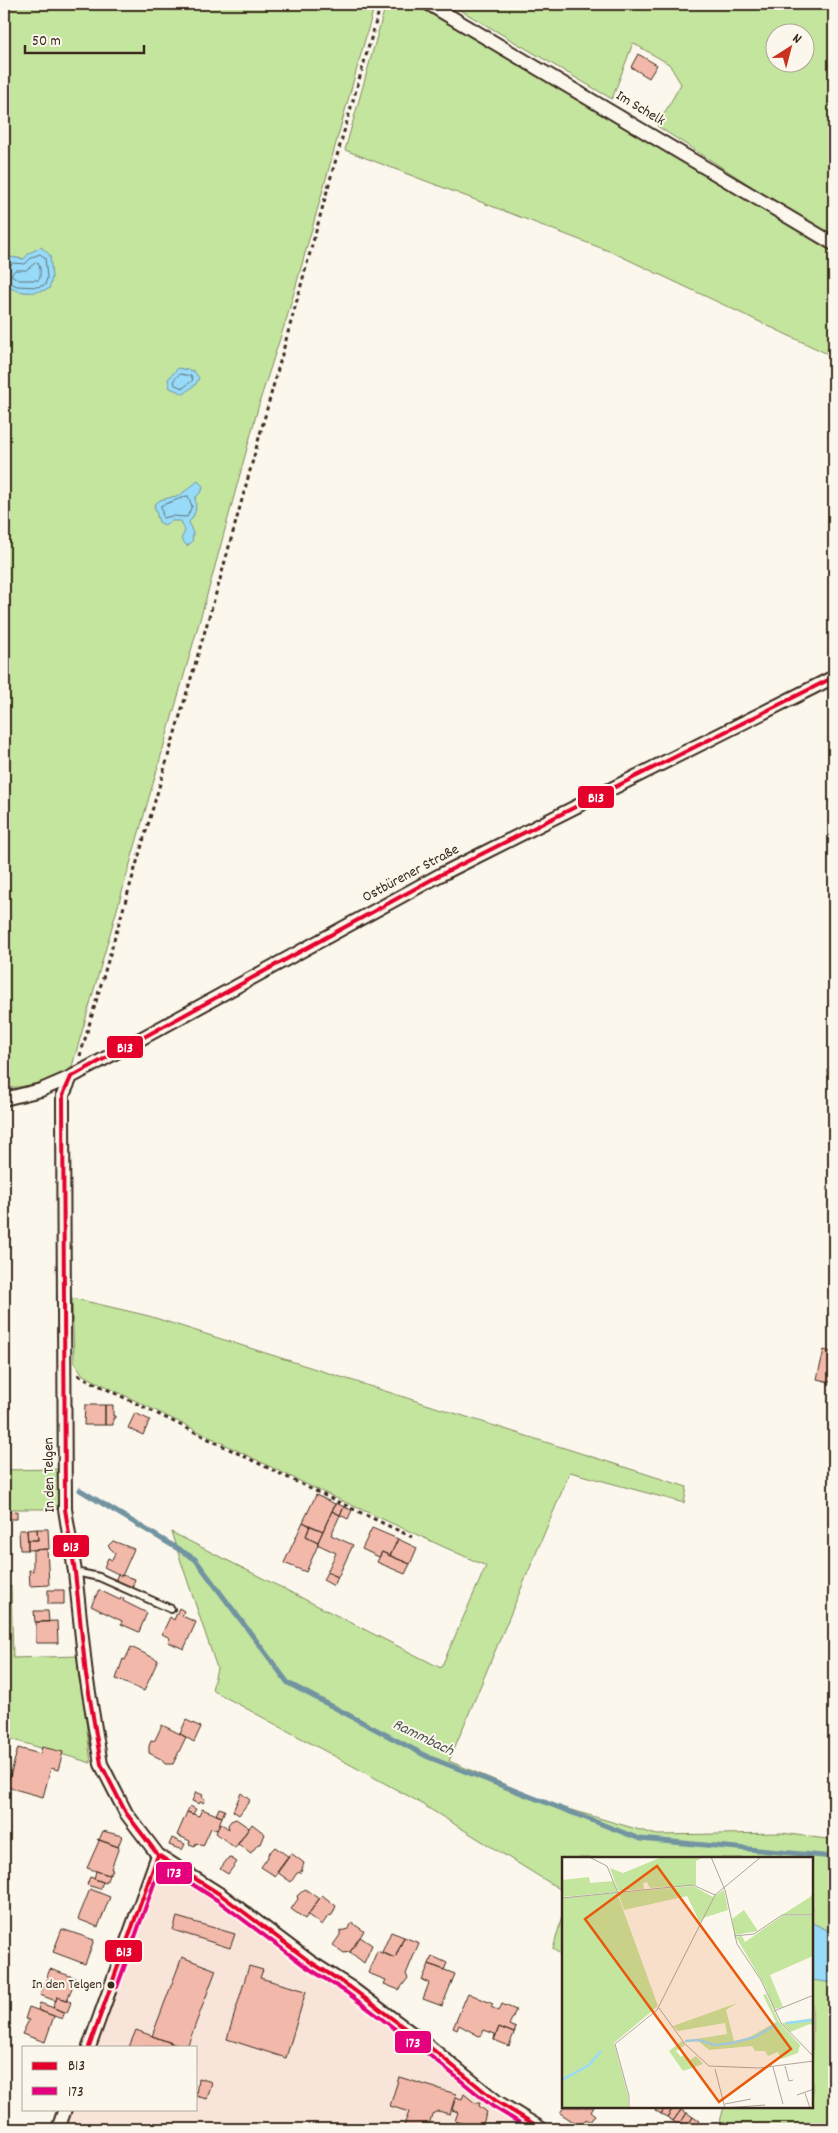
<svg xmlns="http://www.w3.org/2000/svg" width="838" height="2133" viewBox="0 0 838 2133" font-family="Dekko,sans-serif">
<rect width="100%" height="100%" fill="#fbf7ec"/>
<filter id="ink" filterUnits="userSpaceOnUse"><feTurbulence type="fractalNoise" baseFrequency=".02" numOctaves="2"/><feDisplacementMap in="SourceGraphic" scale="10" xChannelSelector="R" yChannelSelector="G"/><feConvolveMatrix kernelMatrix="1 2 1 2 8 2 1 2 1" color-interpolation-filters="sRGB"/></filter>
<g filter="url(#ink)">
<path fill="#f8e4d8" d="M158,1855l384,274h-484l7,-20h131v-62h-107z"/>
<path fill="#c4e59e" stroke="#80885e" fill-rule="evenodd" d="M4,4h371l-87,310 -27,83 -50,184 -140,489c-24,12 -41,17 -67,18v-818l1,15 19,-26 -15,-2 -5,9z
M386,4h29l146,81 273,163v109l-220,-104 -269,-103z
M450,4h384v235l-177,-113 24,-42 -12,-20 -36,-21 -21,56zM776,32h30v30h-30z
M72,1298l77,18 538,171 -3,16 -114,-31 -121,289 105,44 103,30 125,-2 52,7v289h-116l6,-22h88v-249h-249v33l-151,-93 -200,-108 5,-22 -46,-136 270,136 45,-102 -172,-78 -231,-113 -9,-14z
M57,1469l1,40h-54v-39z
M4,1586h7l2,72 65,-2 13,107 -87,-26z
M563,1913v43l-10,-7z"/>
<path fill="#97dbf9" stroke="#7294a1" d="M41,247l9,8 2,23 -3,11c-17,5 -30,5 -44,-4l-1,-19 5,-9 15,2 5,-6z
M178,368l16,3 5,7 -3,6 -12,10 -14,-6 -2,-9z
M198,481l5,5 -1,5 -7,7c2,10 1,16 -6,24l4,12 -1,8 -5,4 -6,-7 4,-8 -4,-10h-9l-8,4 -5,-3 -5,-17 6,-5 20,-5z
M812,1923l22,10v50l-22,-3z"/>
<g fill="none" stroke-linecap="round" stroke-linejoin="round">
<path stroke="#607176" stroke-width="1" d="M37,262c4,3 4,14 2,18h-20l-8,-5 4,-5h11z
M4,268l4,-1 5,-4 12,1 7,-7 8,-3 5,4 2,20 -2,7 -8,2 -20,-1 -13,-6
M180,374l11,2 2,4 -10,8 -8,-3 -1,-5z
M188,496l4,10 -5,11 -15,-1 -9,2 -2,-12z"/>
<path stroke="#7294a1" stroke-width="5" d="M80,1490l115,69 93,124 140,74 212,82 194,18"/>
</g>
<path fill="#f2b9aa" stroke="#3b2a1e" d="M638,54l19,11 -8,13 -18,-11z
M824,1350l10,3v30l-17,-4z
M85,1405h20v20h-21z
M105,1405h8v11h2v2h-2v7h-8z
M135,1413l15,7 -7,15 -15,-7z
M316,1495l19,9 -12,27 -20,-9z
M336,1503l8,4 -4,8 -8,-4z
M344,1507l8,3 -4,9 -8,-4z
M17,1511v8h-10v-7z
M332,1511l8,4 -9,20 22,10 -15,32 -11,-5 9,-19 -19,-9z
M303,1522l7,4 -4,10 12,6v3l-12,27 -22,-9z
M310,1526l13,5 -5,11 -12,-6z
M372,1528l26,11 -8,17 -8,-4 -3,5 -17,-8z
M37,1529l1,11h-10l-1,-10z
M37,1529h11l1,20 -21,1v-10h10z
M19,1530h8l1,20h-8z
M398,1539l19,9 -7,16 -20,-8z
M113,1541l21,8 -12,27 -18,-9 4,-9 4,2 3,-7 -7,-7z
M47,1549l2,36 -19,1 -1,-16 4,1v-21z
M382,1552l28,12 -5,10 -28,-12z
M327,1572l11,5 -4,9 -11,-6z
M118,1574l17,5 -3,9 -17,-7z
M48,1590h16v14h-16z
M99,1590l21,10 1,-2 3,1 -1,2 24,12 -8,19 -18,-8 1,-3 -31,-15z
M179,1608l5,3 -2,5 14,6 -12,27 -16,-7 2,-4 -8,-4 8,-17 4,3z
M34,1611h14l1,11h-14z
M57,1621l1,22h-22v-21z
M131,1647l27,13 -14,31 -28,-12 7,-20 2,1z
M186,1720l15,7 -7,15 -14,-8z
M162,1725l24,12 -13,27h-8l-4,-5 -12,-6v-7l2,-5 4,-1z
M42,1747l21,5 -5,18 -7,-2 -8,29 -36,-10 11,-39 22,6z
M196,1792l7,3 -1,2 3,2 -2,4 -3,-1 -1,2 -7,-3z
M241,1793l9,7 -11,15 -6,-4z
M190,1806l6,3 -3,5 -6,-2z
M219,1808l6,2 -3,7 -6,-2z
M202,1809l20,8 -5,13 -6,-2 -8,18 -7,-3 -1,3 -6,-2 1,-3 -13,-6 10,-23 12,4z
M236,1819l13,9 -14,20 -19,-15 4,-10 9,6 -1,-4 3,-4z
M252,1824l13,10 -4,10h-3l-7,9 -13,-9z
M103,1831l19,5 -4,11 -19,-7z
M172,1838l13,6 -3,6 -13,-5z
M97,1839l22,8 -8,22 2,1 -4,5 -22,-7 12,-27z
M275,1847l14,10 -14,19 -14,-9 7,-10v-3z
M291,1853l13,10 -3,9 -4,1 -6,9 -14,-10z
M229,1857l8,5 -9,12 -8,-5z
M96,1871l13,4 -3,8 -12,-4z
M90,1877l13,5 -3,7 -13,-4z
M90,1889l20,8 -12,30 -20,-8z
M305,1889l14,10 -14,20 -14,-10 7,-10 -1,-3z
M322,1895l14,11 -4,9 -4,1 -6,9 -14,-10z
M177,1917l58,17 -5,14 -57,-18z
M352,1923l12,8 -14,21 -6,1 -11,-8 7,-10v-4l8,-2z
M62,1929l32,11 -9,24 -32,-12z
M391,1932l13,5 -9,21 -13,-6z
M360,1937l12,8 -8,18 -14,-11z
M404,1937l15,6 -13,31 2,4 -9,12 -15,-6 2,-4 -18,-7 9,-22 18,7z
M432,1956l15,7 -3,7 -15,-6z
M182,1957l34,13 -29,77h-5l-30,-11z
M429,1964l26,10 -13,32 -19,-7 6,-16 -7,-3z
M249,1966l14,4 -3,8 46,13 -20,67 -59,-19z
M50,1969l26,9 -9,22 -10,-3 -1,4 -16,-6z
M468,1993l25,11 -2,3 8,4 3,-7 14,6 -7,15 7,3 -2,5 -15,-6 -5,13 1,-6 -11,-4 -2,5 -3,1 -20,-11 -2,5 -4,-2z
M57,1997l14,5 -4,11 -14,-5z
M40,2003l25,9 -3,7 -24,-9z
M29,2007l25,9 -9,26 -23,-8 7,-14 -4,-1z
M499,2027l15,6 -5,13 -15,-6z
M136,2030l36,13 -1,4h-42z
M399,2077l57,17 -6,20 -12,-3 -6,3 -4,15h-16l-8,-4 5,-13 -19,-6z
M198,2078l14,4 -5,17 -11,-3z
M464,2094l11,9h5l-1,3 8,6 -6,17 -26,-8 3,-9 -6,-2 4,-13 6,2z
M564,2107h30l-3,5 4,3 -5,7 -4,-3 -5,8 -21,-14z
M657,2107h8l-4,7 -6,-4z
M665,2107h9l-7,10 -6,-3z
M674,2107l7,3 -8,11 -6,-4z
M681,2110l6,3 -8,12 -6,-4z
M687,2113l6,4 -8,12 -6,-4z
M693,2117l6,4 -6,8h-7z
M456,2122l24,7h-26z
M600,2123l8,5 -1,1h-12z"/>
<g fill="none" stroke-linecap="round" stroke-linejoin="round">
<defs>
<path id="service" d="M75,1572l24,5 72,32"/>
<path id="minor" d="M429,4l405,240
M71,1077l-8,18v17l2,397 10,63 11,103 15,89 25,49 32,42 63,40 88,66 41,26 76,57 70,57 46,28
M4,1099l37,-9 30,-13 369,-202 394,-198
M89,2047l69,-192
M58,2129l7,-20"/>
</defs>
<use href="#service" stroke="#3b2a1e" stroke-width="10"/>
<use href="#minor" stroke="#3b2a1e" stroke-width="16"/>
<path stroke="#3b2a1e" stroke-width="3" stroke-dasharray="4 4" stroke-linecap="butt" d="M80,1056l139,-473 113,-410 49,-169
M78,1375l233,114 101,48"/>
<use href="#service" stroke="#fbf7ec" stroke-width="6"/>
<use href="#minor" stroke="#fbf7ec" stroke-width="12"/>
<defs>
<path id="bus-1" d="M89,2047l69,-192
M542,2129l-46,-28 -70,-57 -76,-57 -41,-26 -88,-66 -63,-40 -32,-42 -25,-49 -15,-89 -11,-103 -10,-63 -2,-414 8,-18 369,-202 394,-198"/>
<path id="bus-2" d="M117,1987l44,-123 56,36 88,66 41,26 76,57 70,57 38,23"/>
</defs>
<use href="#bus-1" stroke="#fbf7ec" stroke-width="8"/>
<use href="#bus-2" stroke="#fbf7ec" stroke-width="8"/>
<use href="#bus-1" stroke="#e4002b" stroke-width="4"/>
<use href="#bus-2" stroke="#e5007d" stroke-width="4"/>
</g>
</g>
<circle fill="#3b2a1e" stroke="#fbf7ec" stroke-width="2" cx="111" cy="1985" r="4.5"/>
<g text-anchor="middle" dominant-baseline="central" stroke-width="4" stroke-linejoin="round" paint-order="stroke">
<g font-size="14" fill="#3b2a1e" stroke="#fbf7ec" text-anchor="end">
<text x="102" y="1985">In den Telgen</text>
</g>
<g font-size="15" fill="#3b2a1e" stroke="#fbf7ec">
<text transform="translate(640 109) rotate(31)">Im Schelk</text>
<text transform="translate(411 874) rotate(-28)">Ostbürener Straße</text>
<text transform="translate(50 1475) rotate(-91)">In den Telgen</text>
</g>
<g font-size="16" font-style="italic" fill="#525655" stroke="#fbf7ec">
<text transform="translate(423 1738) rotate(26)">Rammbach</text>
</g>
</g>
<g transform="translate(562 1857)">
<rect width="251" height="251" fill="#fbf7ec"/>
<path d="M100,0h42l-8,4v24l-46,3 -3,-6 -4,1 1,6 -26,2 -8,-23 13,5zM27,20l1,6 23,-2 4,11 -55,5v-17zM131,29l20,11 11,-7 4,20 -25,8 -3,5 -13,-27 -63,14 -6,-17zM55,36l41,113 -44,37 14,53v12h-66v-210zM251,36v22h-31l28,-18zM182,53l14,21 -23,4 -3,-16zM220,59h31v40l-43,19 13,32 -9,2 -9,-23 -29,-49 6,-1 3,6zM204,137l13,28 21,23 -2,8 -17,6 -3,-7 -10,4 -3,-5h-10l-3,-5 -43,4 -13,-11 31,-5 -2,-11 -47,8 -5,-5 64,-23 -11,7 8,31 12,-2 30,-17 -13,-27zM251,161v8l-3,-2 -20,8 -8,-9zM120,184l3,4 -9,6 5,6 4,-3 5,6 6,-4 7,8 -20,7 -14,-20z" fill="#c4e59e"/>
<path fill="none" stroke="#97dbf9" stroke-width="2.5" d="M224,166l28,-3M123,184l14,-1 16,5 17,-2 23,-6 22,-13M0,223l27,-15 12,-14"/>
<path fill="none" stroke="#aea59a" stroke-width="1" d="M27,0l18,9 11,27M149,0l14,33 12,54 24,36 20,43 33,34M0,41l131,-13 22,10M172,79l20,-2 28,-19h32M97,151l26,36 24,22 50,2 55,-7M212,154l40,-16M223,209l4,15 4,-1M211,210l10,37M153,212l10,39M243,236l5,15M235,238l17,-6M163,247l26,-5M67,251v-12l-14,-52 42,-34 58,-115 46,-38M163,251l40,-3"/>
<path fill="#e8590c" fill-opacity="0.15" stroke="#e8590c" stroke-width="2.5" d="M95,9l134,183 -72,53 -134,-183z"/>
<rect width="251" height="251" fill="none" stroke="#3b2a1e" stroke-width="2.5"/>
</g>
<g stroke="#fbf7ec" stroke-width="2">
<rect x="577" y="785" width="38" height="24" rx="5" fill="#e4002b"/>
<rect x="106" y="1035" width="38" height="24" rx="5" fill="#e4002b"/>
<rect x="52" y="1534" width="38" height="24" rx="5" fill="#e4002b"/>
<rect x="155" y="1861" width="38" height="24" rx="5" fill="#e5007d"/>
<rect x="104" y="1939" width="39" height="24" rx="5" fill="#e4002b"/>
<rect x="394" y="2030" width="38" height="24" rx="5" fill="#e5007d"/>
</g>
<g font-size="14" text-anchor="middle" font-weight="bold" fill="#fff">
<text x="596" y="802">B13</text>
<text x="125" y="1052">B13</text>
<text x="71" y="1551">B13</text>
<text x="174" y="1877">173</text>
<text x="124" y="1956">B13</text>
<text x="413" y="2047">173</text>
</g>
<rect width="838" height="2133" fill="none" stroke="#fbf7ec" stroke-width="20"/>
<rect x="10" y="10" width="818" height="2113" fill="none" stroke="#3b2a1e" stroke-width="2" filter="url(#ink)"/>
<rect x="22" y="2046" width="175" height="65" fill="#fbf7ec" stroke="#aea59a"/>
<rect x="32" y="2062" width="25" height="8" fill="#e4002b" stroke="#aea59a"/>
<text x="68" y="2070" font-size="15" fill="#3b2a1e">B13</text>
<rect x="32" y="2087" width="25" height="8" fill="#e5007d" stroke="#aea59a"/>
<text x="68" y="2096" font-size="15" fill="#3b2a1e">173</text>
<g transform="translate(790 48) rotate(36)"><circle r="24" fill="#fbf7ec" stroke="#aea59a"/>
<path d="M0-4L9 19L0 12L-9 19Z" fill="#c8321e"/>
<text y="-8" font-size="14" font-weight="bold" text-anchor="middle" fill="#3b2a1e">N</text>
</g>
<path d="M25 45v8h119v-8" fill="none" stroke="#3b2a1e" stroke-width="2.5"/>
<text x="32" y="45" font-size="15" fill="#3b2a1e" stroke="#fbf7ec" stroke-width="4" paint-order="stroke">50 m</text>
</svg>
